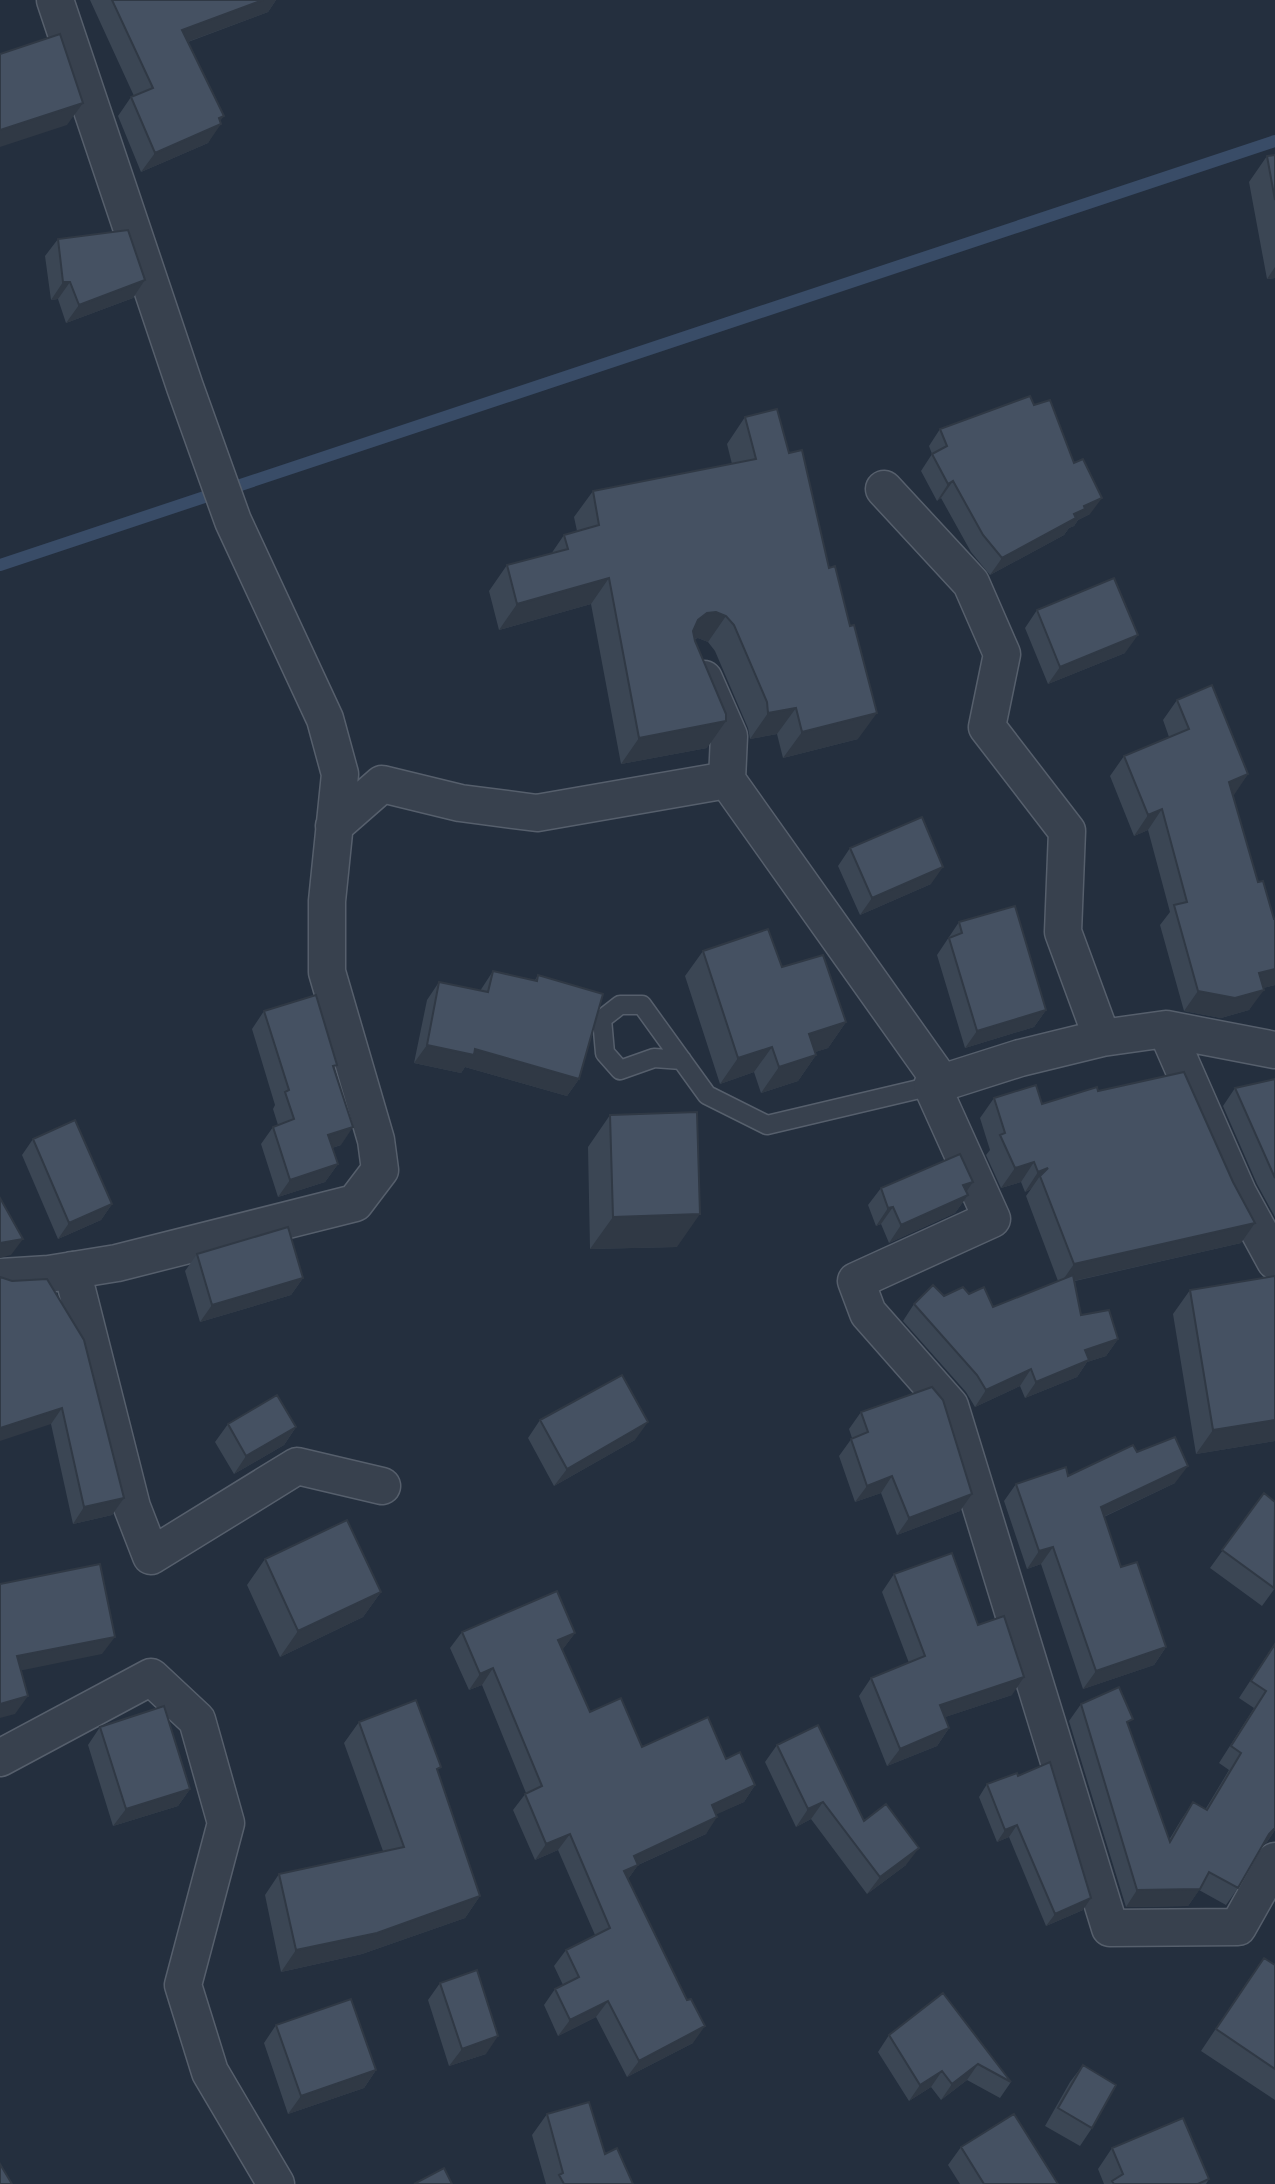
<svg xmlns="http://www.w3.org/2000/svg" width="1275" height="2184" viewBox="0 0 1275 2184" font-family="Cabin,sans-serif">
<rect width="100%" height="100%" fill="#242f3e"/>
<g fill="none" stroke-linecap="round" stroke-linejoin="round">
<path stroke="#394c67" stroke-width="12" d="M0,565l1275,-424"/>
<defs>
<path id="service" d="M682,1060l-28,-2 -34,12 -15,-17 -3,-34 18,-14h22l65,90 60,30 165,-39"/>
<path id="minor" d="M884,489l87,94 31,71 -15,73 80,104 -4,101 39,106
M704,679l25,57 -2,44
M334,826l48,-42 78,19 77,10 190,-33 215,303
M1166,1029l72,164 37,68
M1275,1050l-109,-21 -64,9 -82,20 -88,28 60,133 -136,62 12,32 82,93 160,522 128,-1 37,-66
M72,1270l60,237 19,49 146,-90 85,20
M0,1277l49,-3 68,-11 238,-60 25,-33 -4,-30 -49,-168v-71l13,-127 -15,-55 -92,-198 -48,-134 -130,-387
M0,1758l151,-81 46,43 29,103 -43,162 27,87 66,112"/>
</defs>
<use href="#service" stroke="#565f6c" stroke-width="21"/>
<use href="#minor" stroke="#565f6c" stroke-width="39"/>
<use href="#service" stroke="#38414e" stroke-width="18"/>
<use href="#minor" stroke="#38414e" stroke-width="36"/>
</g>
<path fill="#3b4654" d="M90,0h186l-8,12 -80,30 32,79 -12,22 -67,29 -23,-56 13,-19 3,-1z
M1275,155v123l-8,1 -18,-97 18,-26z
M58,239l87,41 -12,18 -67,25 -8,-24 -7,1 -6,-44z
M1034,405l56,109 -12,6 -4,6 -5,2 -5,7 -74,40 -19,-23 -30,-54 -4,3 -16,-30 11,-17 -3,-8 11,-17z
M745,417l113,322 -75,19 -6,-24 -27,5 -2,-11 -33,-77 -7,-9 -10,-4 -3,1 12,109 -86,16 -30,-160 -92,26 -10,-39 18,-26 44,-11 13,-19 13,-4 -3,-14 19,-26 139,-27 -5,-20z
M1037,610l88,43 -77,31 -23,-56z
M1177,700l71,74 -16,21 43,190 -12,3 -14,22 -28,8 -37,-7 -24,-86 10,-13 -22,-82 -14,6 -24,-60 14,-20 45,-19 -6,-17z
M850,848l81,36 -71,31 -22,-49z
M959,922l87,88 -12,17 -69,21 -28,-93z
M703,951l79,16 64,55 -18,26 -13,4 1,3 -18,26 -37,12 -7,-21 -34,12 -35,-108z
M493,971l42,9 3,-5 41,104 -12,17 -102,-29 -4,6 -47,-10 13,-63 12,-18 41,9z
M264,1011l70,59 7,75 -9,3 6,16 -13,18 -47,15 -17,-53 12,-17 5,-2 -5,-16 2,-4 -23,-76z
M1275,1079v138l-18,-33 -34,-78 12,-18z
M1098,1091l143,152 -166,38 6,34 37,24 -12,17 -19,6 -10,15 -52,21 -5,-12 -45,21 -9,-15 -63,-71 11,-17 30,-8 25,-2 24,13 65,-26 -32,-85 5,-7 -6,3 -4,-10 -20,6 -15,-33 4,-5 -10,-32 14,-20 48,6z
M610,1115l67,132 -87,2 -2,-102z
M33,1139l79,65 -11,16 -43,19 -36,-84z
M881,1188l85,4 2,3 -13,18 -66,30 -8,-19 -5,2 -8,-21z
M197,1254l106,24 -12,17 -91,27 -15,-51z
M0,1277l124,221 -12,17 -39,9 -22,-100z
M1190,1290l85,151 -79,13 -23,-140z
M861,1412l99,99 -63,24 -16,-42 -26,9 -16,-46 13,-18 -3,-9z
M540,1420l95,20 -81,46 -26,-48z
M228,1424l68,3 -12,18 -50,29 -19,-32z
M1137,1452l38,31 -71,34 17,50 45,80 -12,18 -71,24 -42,-125 -14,5 -23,-68 12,-17 52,-8z
M1264,1493l11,95 -13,18 -52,-38z
M265,1559l116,33 -18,25 -83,40 -33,-72z
M894,1574l84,51 34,70 -67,22 4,11 -12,18 -50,20 -28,-70 12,-18 38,-15 -27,-71z
M462,1632l113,1 -13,17 28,62 52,35 84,12 29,26 -11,17 -28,12 -10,20 -68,31 -10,14 65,164 -66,34 -31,-60 -38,19 -14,-31 11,-16 8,-4 -9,-19 12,-16 29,-15 -37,-85 -23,10 -22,-50 13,-17 -44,-108 -13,5 -19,-42z
M1275,1643v187l-8,12 -6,5 -23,41 -12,17 -27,-15 -11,16 -62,1 -57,-186 12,-17 47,22 41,114 12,-20 12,-18 12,8 24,-40 -10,-7 35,-55 -15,-10z
M359,1722l79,50 42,124 -15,22 -103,36 -81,18 -16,-77 14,-21 104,-23 -39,-108z
M100,1727l90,62 -12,17 -65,20 -25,-81z
M777,1745l87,76 42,44 -39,29 -56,-75 -15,8 -31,-65z
M987,1784l96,126 -37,16 -37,-89 -12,5 -18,-45z
M1275,1965v135l-74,-49 48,-72z
M440,1983l46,71 -37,12 -21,-66z
M943,1993l68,89 -11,16 -33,-18 -26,20 -10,-13 -22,14 -31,-49 11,-17z
M276,2025l100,45 -12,18 -76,26 -24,-71z
M1083,2065l9,63 -12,18 -35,-20 25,-44z
M547,2114l58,40 28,30h-87l-14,-49z
M961,2147l97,37h-98l-12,-19z
M1112,2148l97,31 -3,5h-102l-6,-15z"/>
<path fill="#303945" d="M263,0h13l-8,12 -100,37 14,-19z
M83,103l-16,22 -67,22v-17z
M224,116l-7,9 4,-1 -13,19 -67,29 14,-19z
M1275,267v11l-8,1z
M145,280l-12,18 -67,25 13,-18z
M63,282h7l-12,17 -7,1z
M953,481l-12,17 -4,3 11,-17z
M1102,498l-12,16 -12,6 -4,6 -5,2 -5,7 -74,40 12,-17 72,-44 10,-8z
M609,578l-18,26 -92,26 18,-26z
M716,612l10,4 -18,26 -10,-4 -10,1 10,-19 9,-7z
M1138,635l-13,18 -77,31 12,-17z
M796,708l-19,26 -27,5 18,-26z
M877,713l-19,26 -75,19 19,-26z
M726,721l-19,27 -86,16 18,-26z
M1248,774l-14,21 -20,8 15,-21z
M1162,809l-14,21 -14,6 14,-21z
M943,867l-12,17 -71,31 12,-17z
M1275,969v16l-30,8 14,-20z
M1264,990l-15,20 -28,8 -37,-7 14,-20z
M1046,1010l-12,17 -69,21 12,-17z
M846,1022l-18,26 -37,12 18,-26z
M427,1045l48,4 104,30 -12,17 -102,-29 -4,6 -47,-10z
M772,1047l-18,25 -34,12 18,-26z
M816,1055l-18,26 -37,12 18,-26z
M353,1127l-12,18 -25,8 12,-18z
M1034,1162l-13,20 -20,6 14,-20z
M338,1164l-13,18 -47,15 12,-17z
M1048,1168l-8,8 -9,13 -6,3 13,-20z
M973,1182l-11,16 6,-3 -13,18 -66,30 12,-18 62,-40z
M112,1204l-11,16 -43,19 11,-16z
M893,1207l-12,17 -5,2 12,-18z
M700,1214l-23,33 -87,2 23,-32z
M1255,1223l-14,20 -181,41 14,-20z
M23,1239l-12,16 -11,3v-15z
M303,1278l-12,17 -91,27 12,-17z
M1118,1339l-12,17 -19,6 -10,15 -52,21 11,-16 49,-32z
M1031,1369l-11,17 -45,21 11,-17z
M62,1408l-11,16 -51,17v-13z
M1275,1420v21l-79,13 17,-24z
M648,1422l-13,18 -81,46 13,-17z
M296,1427l-12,18 -50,29 12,-18z
M1188,1466l-13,17 -87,41 13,-17z
M892,1476l-11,17 -26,9 12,-16z
M972,1494l-12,17 -63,24 12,-17z
M124,1498l-12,17 -39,9 11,-17z
M1053,1547l-12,17 -14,5 12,-18z
M381,1592l-18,25 -83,40 18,-26z
M575,1633l-12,16 -16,8 11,-17z
M115,1637l-13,17 -98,20 13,-18z
M1166,1647l-12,18 -71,24 13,-18z
M493,1668l-11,17 -13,5 11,-16z
M1024,1677l-12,18 -85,28 13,-18z
M28,1696l-13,18 -15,4v-14z
M949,1728l-12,18 -50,20 13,-17z
M755,1785l-11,17 -44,20 12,-17z
M190,1789l-12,17 -65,20 13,-17z
M823,1802l-12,17 -15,8 12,-18z
M717,1817l-11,17 -75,34 7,-3 -12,17 -13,6 21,-32z
M1017,1825l-8,12 -12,5 8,-12z
M1275,1828v2l-8,12 -10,9 12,-17z
M570,1834l-12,16 -23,10 11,-16z
M919,1848l-13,17 -39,29 13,-17z
M1200,1889l-12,17 -62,1 11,-17z
M480,1896l-15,22 -103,36 -81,18 15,-22z
M1091,1898l-8,12 -37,16 9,-12z
M608,2001l-12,16 -38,19 12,-16z
M705,2026l-12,17 -66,34 12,-16z
M498,2036l-12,18 -37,12 13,-17z
M978,2064l-11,16 -26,20 11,-16z
M376,2070l-12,18 -76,26 13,-18z
M942,2071l-11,16 -22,14 11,-16z"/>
<path fill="#455162" stroke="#303945" stroke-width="2" d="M112,0h151l-81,30 42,86 -5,2 2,6 -66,29 -24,-56 22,-9z
M60,34l23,69 -83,27v-76z
M1275,155v45l-8,-44z
M128,230l17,50 -66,25 -9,-23h-7l-5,-43z
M1030,396l4,9 16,-5 24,63 9,-4 19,39 -18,8 1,3 -11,5 2,4 -74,40 -19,-23 -30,-54 -5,3 -16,-30 15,-8 -7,-17z
M777,409l12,44 13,-3 27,118 6,-2 15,60 4,-1 23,88 -75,19 -6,-24 -28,5 -1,-11 -33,-77 -8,-9 -10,-4 -9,1 -9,7 -5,11 2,10 31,73v7l-87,17 -30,-160 -92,26 -10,-39 61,-16 -4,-14 35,-10 -6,-34 163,-32 -11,-42z
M1114,578l24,57 -78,32 -23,-57z
M1212,685l36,89 -19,8 29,100 5,-1 11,38h1v50l-16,4 5,17 -29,8 -37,-7 -24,-86 13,-3 -25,-93 -14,6 -24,-59 65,-27 -12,-29z
M922,817l21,50 -71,31 -22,-50z
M1015,906l31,104 -69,21 -28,-93 13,-5 -3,-11z
M768,929l14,38 41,-12 23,67 -37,12 7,21 -37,12 -7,-20 -34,11 -35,-107z
M493,971l44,10 1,-6 65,19 -24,85 -104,-30 -1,6 -47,-10 12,-63 49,10z
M316,995l21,70 -4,1 20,61 -25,8 10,29 -48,16 -17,-53 21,-8 -9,-27 4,-2 -25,-79z
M1184,1072l49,110 22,41 -181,41 -34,-88 8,-8 -10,4 -4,-10 -19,6 -15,-33 5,-2 -11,-35 42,-13 6,19 55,-17 1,4z
M1275,1079v99l-40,-90z
M697,1112l3,102 -87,3 -3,-102z
M75,1120l37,84 -43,19 -36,-84z
M960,1154l13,28 -10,3 5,10 -67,30 -8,-18 -5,1 -7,-20z
M0,1198l23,41 -23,4z
M288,1227l15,51 -91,27 -15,-51z
M1073,1275l8,40 28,-5 9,29 -33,11 4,10 -53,22 -5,-13 -45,21 -9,-15 -63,-71 19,-19 11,11 19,-9 6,7 15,-7 9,20z
M1275,1276v144l-62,10 -23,-140z
M0,1277l12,4 35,-2 37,61 40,158 -40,9 -22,-99 -62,20z
M622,1375l26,47 -81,47 -27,-49z
M932,1387l11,13 29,94 -63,24 -17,-42 -25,10 -16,-47 17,-7 -7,-20z
M277,1395l19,32 -50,29 -18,-32z
M1175,1437l13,29 -87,41 20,60 16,-5 29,85 -70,24 -43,-124 -14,4 -23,-67 50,-17 2,9 65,-31 4,7z
M1264,1493l11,9 -1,86 -52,-38z
M347,1520l34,72 -83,39 -33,-72z
M952,1553l26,72 26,-9 20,61 -84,28 9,23 -49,21 -29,-71 54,-22 -31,-82z
M100,1564l15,73 -98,19 11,40 -28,8v-120z
M557,1591l18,42 -17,7 32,72 31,-14 21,49 66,-30 18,42 14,-7 15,33 -43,20 5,12 -83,39 4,9 -14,6 63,129 4,-1 14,27 -66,35 -31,-60 -38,19 -15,-31 24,-12 -13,-27 44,-22 -40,-94 -24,10 -21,-50 17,-8 -49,-118 -13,6 -18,-42z
M1275,1644v184l-6,6 -31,54 -29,-16 -9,17 -63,1 -56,-186 38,-17 14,32 -6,3 43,120 23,-40 14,8 34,-57 -10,-7 35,-55 -15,-10z
M416,1700l25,67 -4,2 43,127 -103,37 -81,17 -17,-76 125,-27 -45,-125z
M164,1706l26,83 -64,20 -26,-82z
M818,1725l46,96 22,-17 33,44 -39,29 -57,-75 -15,7 -31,-64z
M1050,1762l41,136 -36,16 -38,-89 -12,5 -18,-46 30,-11 1,3z
M1264,1958l11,7v104l-59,-40z
M477,1970l21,66 -36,13 -22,-66z
M943,1993l68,89 -33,-18 -26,20 -10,-13 -22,14 -31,-50z
M351,1999l25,71 -75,26 -25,-71z
M1083,2065l33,20 -24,43 -34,-20z
M589,2102l16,52 12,-6 16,36h-69l-5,-9 4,-2 -16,-59z
M1014,2114l44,70h-74l-23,-37z
M1183,2118l26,61 -11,5h-84l-2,-3 11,-7 -11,-26z
M0,2164l12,20h-12z
M444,2168l8,16h-38z"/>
</svg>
